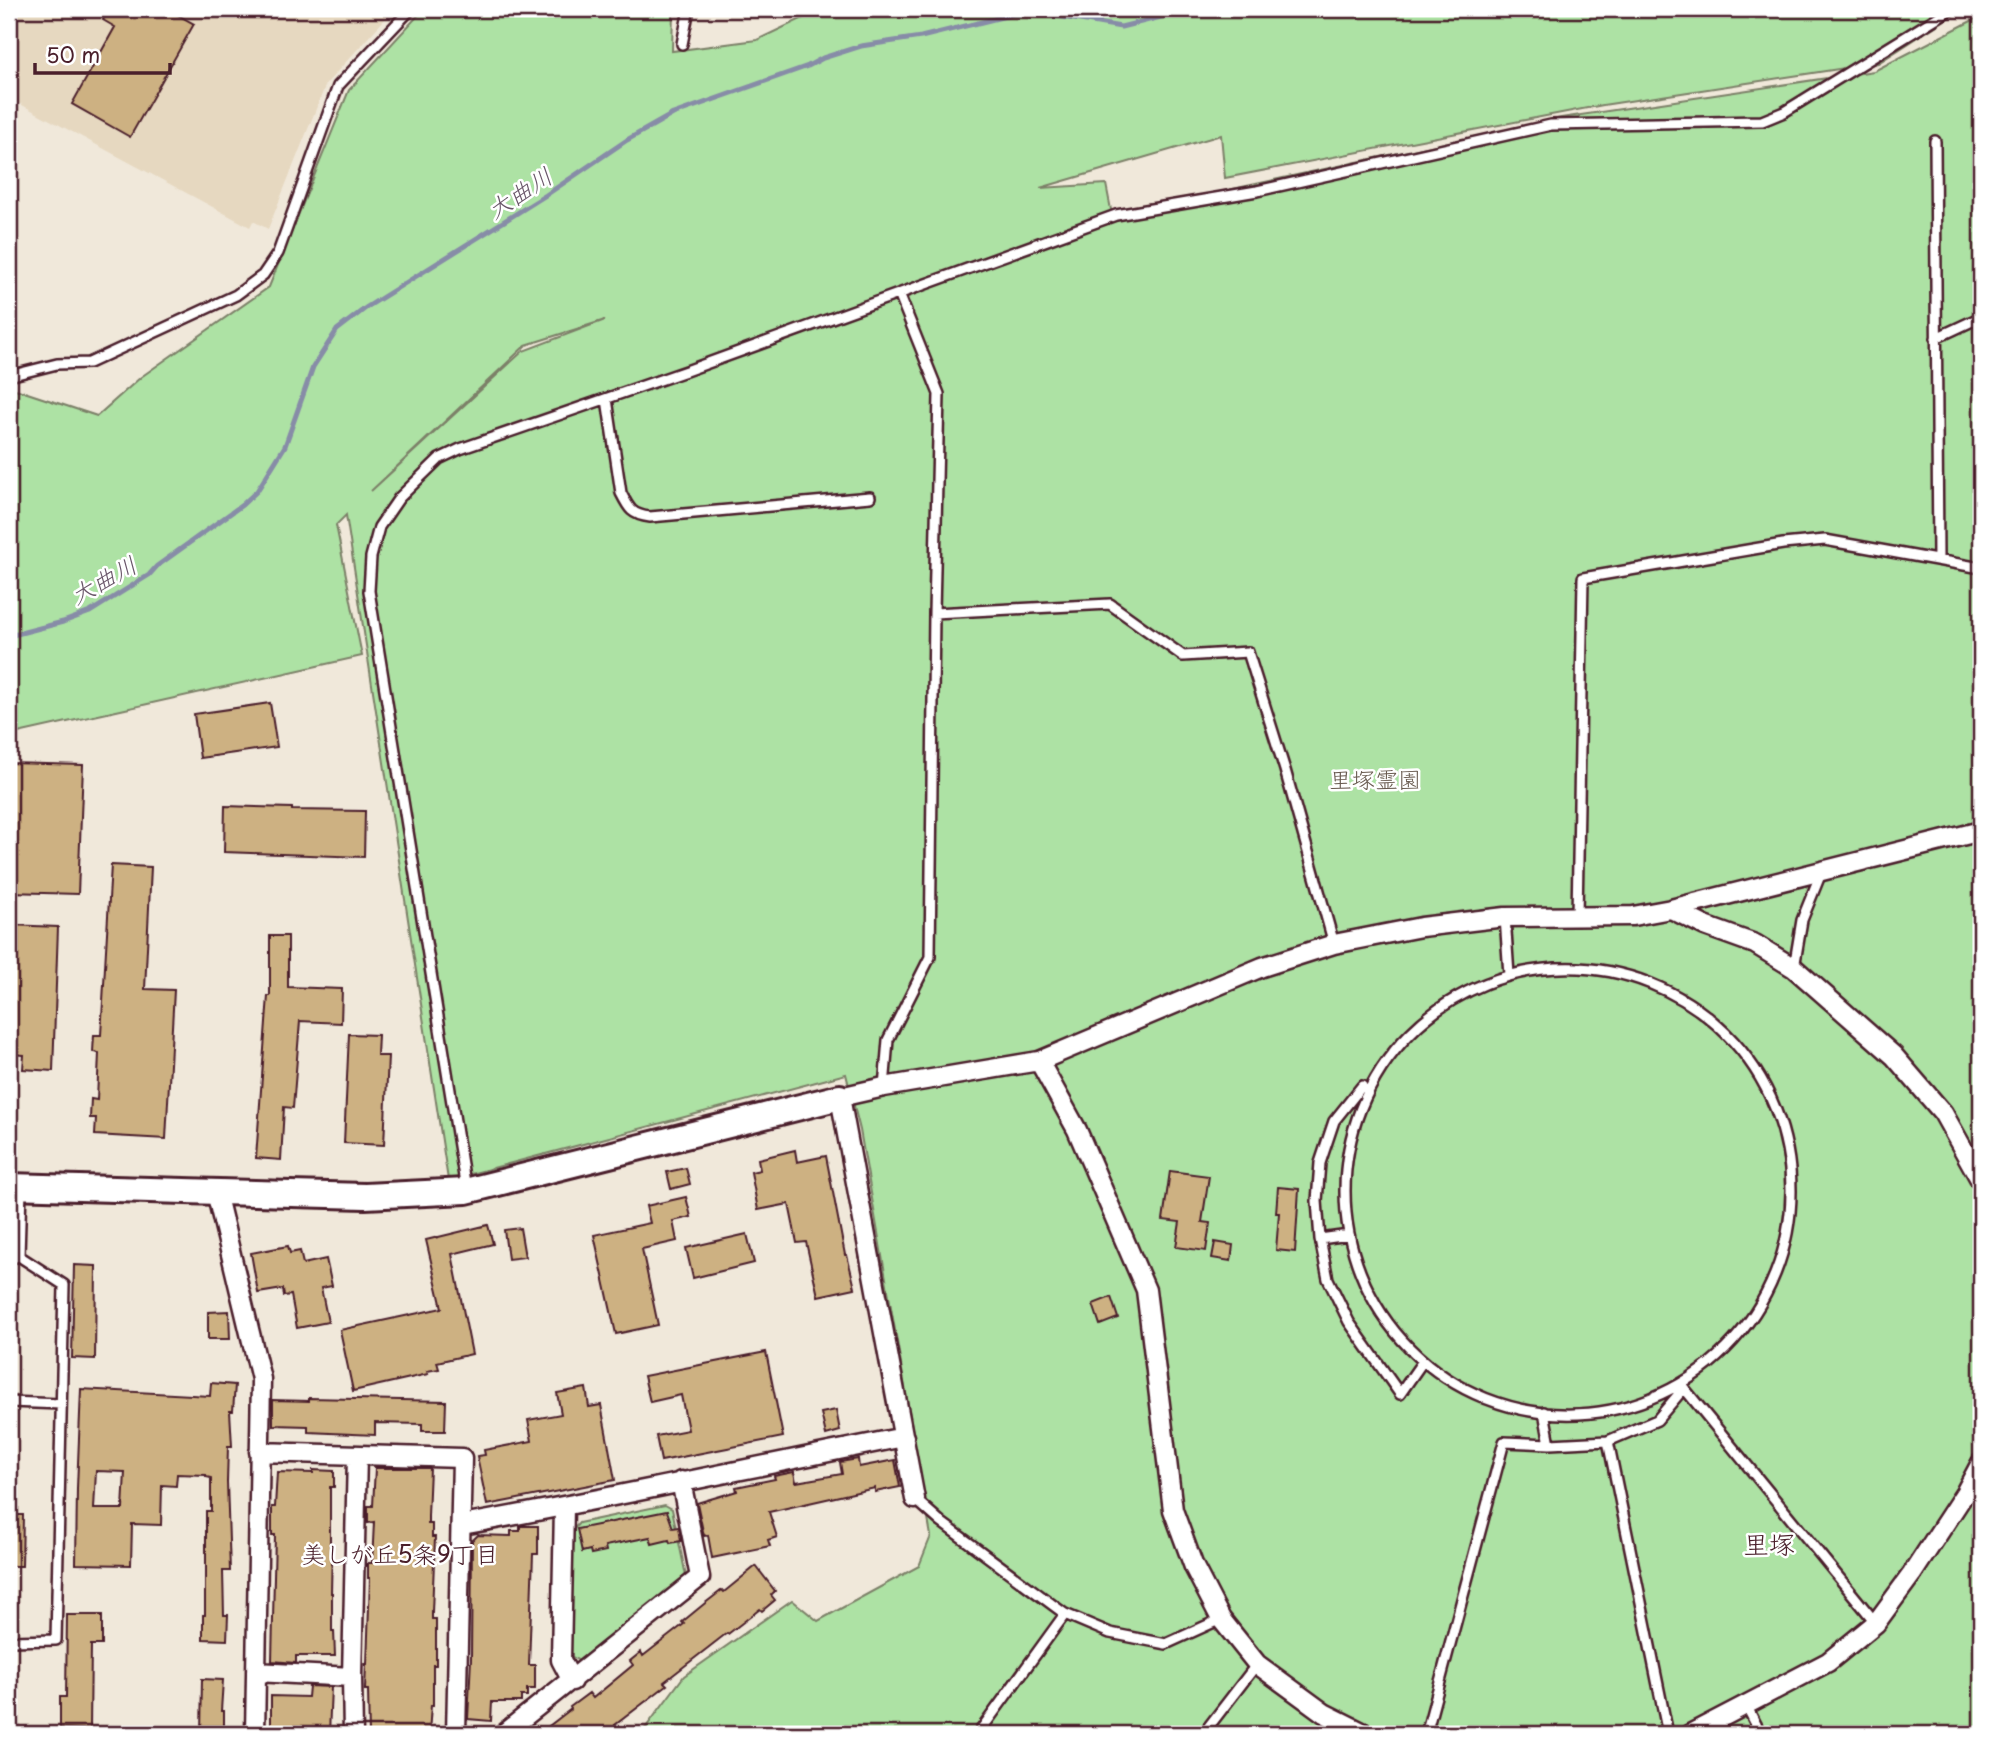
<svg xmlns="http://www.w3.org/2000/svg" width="1990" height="1743" viewBox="0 0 1990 1743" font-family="'Playpen Sans','Klee One',sans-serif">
<rect width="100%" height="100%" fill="#f0e8da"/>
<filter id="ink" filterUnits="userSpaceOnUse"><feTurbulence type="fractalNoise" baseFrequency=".0143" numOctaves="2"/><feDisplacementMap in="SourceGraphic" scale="14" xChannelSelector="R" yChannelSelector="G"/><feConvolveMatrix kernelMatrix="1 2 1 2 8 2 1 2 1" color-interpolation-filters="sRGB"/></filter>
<g filter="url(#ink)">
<path fill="#e6d8c0" d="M19,9h375l-68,75 -58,145 -15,-8 -3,6 -241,-129v-69z"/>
<path fill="#ade2a4" stroke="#7c8068" stroke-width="2" fill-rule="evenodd" d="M424,9h249l-1,42 85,-11 65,-31h1140l-84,54 -275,42 -378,73 -4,-43 -181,53 66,-4 6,31 449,-97 313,-47 107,-55v1718h-1340l43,-58 108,-76 26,21 101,-55 12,-30 -71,-406 -14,-56 -398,106 -102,-665 -10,10 26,131 -353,79v-348l88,29 44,-39 128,-90 80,-197zM605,320l-82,31 -152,140 155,-146z
M665,1505l7,4 14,67 -3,6 -102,80 -11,-6 2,-125 7,-8z"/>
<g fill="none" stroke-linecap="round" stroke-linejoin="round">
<path stroke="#878ca7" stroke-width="5" d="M9,636l54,-14 27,-10 59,-37 8,-9 85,-61 15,-14 28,-45 28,-79 24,-37 30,-23 179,-112 81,-55 46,-26 135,-48 15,-8 38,-12 60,-9 93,-23 37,1 70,12 52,-13 10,-5"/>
</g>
<path fill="#cdb182" stroke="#4a1f2b" stroke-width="2" fill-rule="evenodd" d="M110,9h57l27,15 -64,113 -58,-33 43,-77 -12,-7z
M270,703l7,44 -77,11 -6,-44z
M9,763l74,2 -5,129 -69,-2z
M225,806l67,2v2l73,1 -1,46 -140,-5z
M111,865l40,2 -6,122 29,1 -8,149 -71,-4 1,-17h-6l1,-19 6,1 2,-47 -6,-1 1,-17h7z
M9,925l49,2 -5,144 -30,-2 1,-14 -15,-1z
M270,936h18v51l54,2 -1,34 -41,-2 -7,87 -9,-1 -3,53 -25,-2 10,-136 2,-26h2z
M349,1034l29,1 -1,21h11l-4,89 -40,-2z
M795,1150l2,12 29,-6 19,99h2l8,33 -37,8 -12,-54 -9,1 -8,-39 -31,6 -7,-38 9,-2 -2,-11z
M686,1168l4,16 -19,5 -4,-17z
M1170,1171l39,5 -7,46 8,1 -4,28 -30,-4 4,-25 -17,-2z
M1278,1187l21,2 -4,63 -19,-2 3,-37h-3z
M686,1197l5,20 -18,4 4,20 -35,8 16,76 -42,9 -22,-99 56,-12 -4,-17z
M488,1225l5,19 -41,10 20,100 -35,8 2,7 -12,2 1,3 -75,17 -13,-61 102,-22 -16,-68z
M520,1228l5,29 -17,2 -4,-29z
M747,1234l7,29 -61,15 -7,-30z
M1215,1242l18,3 -2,16 -19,-3z
M288,1246l2,7 10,-2 3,13 23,-5 6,27 -11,2 7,34 -31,6 -6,-33 -7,1 -1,-7 -25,4 -7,-40z
M74,1265l22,1 -1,93 -23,-1z
M1111,1297l7,21 -18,7 -7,-21z
M229,1311l1,28h-22v-27z
M766,1352l17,85 -122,24 -5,-25 32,-6 -7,-35 -31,7 -6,-26z
M211,1383l24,2 -2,26h-3l2,35h-4l-1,36 3,89h-7l1,44h4l-1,25 -24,-1v-24h2v-37h1v-67h5v-33l-5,-1v-2l-29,-1 -1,12 -14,-1 -1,40 -29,-1 -1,41 -55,-1 1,-76 4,-99 129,7zM96,1471l29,1 -2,37h-29z
M586,1388l3,19 12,-2 14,75 -128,25 -10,-49 8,-1 -1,-5 48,-9 -4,-21 33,-6 -4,-21z
M309,1398l137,3 -1,30h-23v-7l-47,-1v12l-67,-3v-6l-35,-1v-25l36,1z
M836,1410l4,21 -14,4 -5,-22z
M858,1459l1,8 36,-7 5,27 -25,5v-4l-106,24 8,25 -9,3 2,6 -58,12 -4,-23 -4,1 -7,-33 40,-12 -1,-4 39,-8 -1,-3 20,-4 2,10 46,-8 -2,-12z
M375,1468h55l-2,48v8h4v13h3l-3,75v7h4v46h-3v40h-2l-2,29h-60l-1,-44h-3l1,-26h1l3,-86h-2v-15h4l2,-41 -6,1v-17h5z
M313,1470l21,1v16h-4v60h2l-1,46h1v38h2l1,25h-39v7l-24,-2 3,-126h-3v-28h3l2,-35 36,1z
M667,1511l6,17 6,-1 2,14 -11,2 -1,-3 -17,4 -2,-7 -45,9 1,5 -15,3 -1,-4 -8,2 -5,-23z
M9,1515h14l-1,51h-13z
M520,1526h18v28h-5l-4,111h6v24h-8v7h-6v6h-29l-1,19 -23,-2 3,-60 1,-118 6,-6 33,1v-5h9z
M756,1566l19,25 -4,4 4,5 -13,11 -2,-2 -32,25 -1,-1 -63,49 3,3 -52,40 7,9h-67l-6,-8 22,-17 -1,-2 19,-14 4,5 40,-33 -3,-4 11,-9 2,4 41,-32 -2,-2 22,-18 18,-14 2,2z
M67,1615h35v30h-11l-1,84 -30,-1v-31h6z
M202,1679l21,1 -2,31h3v23h-23z
M309,1686l22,1 -2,47h-58v-38l37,1z"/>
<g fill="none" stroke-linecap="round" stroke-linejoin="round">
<defs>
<path id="lane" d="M682,44l7,-35
M1935,141l3,419
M899,294l40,100 -5,219
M1936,338l45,-21
M9,376l48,-12 32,-1 147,-68 27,-20 15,-22 60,-167 73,-77
M607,399l14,94c8,16 11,22 29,24l220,-20
M1577,916l6,-338 200,-34 42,-4 156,28
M1505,917l4,58
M1345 1191a223 223 0 1 1 446 0a223 223 0 1 1-446 0Z
M1794,968l8,-48 19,-47
M1362,1086l-28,35 -14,42 -3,38 3,38 8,40 21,43 51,72 23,-33
M884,1087l4,-47 42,-83 4,-344 176,-9 73,52 65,-4 37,118 49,174
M466,1189l-97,-598 2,-34 8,-30 20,-29 40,-39 21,-10 226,-78 430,-156 141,-24 294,-66 211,-4 22,-9 167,-103
M1320,1239l29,-4
M9,1259l10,-3
M9,1402l52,2
M1608,1441l60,293
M1550,1444l58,-3 49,-21 27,-32 192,235
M915,1499l26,23 124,92 45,19 56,11 55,-25
M9,1641l47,-1 8,-355 -45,-29 2,-68
M1746,1705l15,29
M978,1734l87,-120
M1203,1734l54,-70
M1426,1734l78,-292 46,2 -6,-32"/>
<path id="street" d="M1671,909l34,17 50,18 39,24 100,88 49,57 38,68
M1039,1061l38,69 69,160 27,220 21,57 27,52 36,45 67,49 42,21
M216,1192l45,187 -6,355
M259,1452l203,6 -6,276
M915,1499l-75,-402 44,-10 155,-26 223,-94 72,-23 87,-17 84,-10 128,-1 38,-7 310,-78
M564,1507l-3,153 11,21
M462,1525c147,-26 294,-59 442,-88
M256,1672l96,5
M353,1734l-1,-57 5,-222
M503,1734l197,-157 -19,-96
M1690,1734l138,-72 48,-39 36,-49 53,-81 16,-30"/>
<path id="secondary" d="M9,1186l356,10 101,-5 374,-94"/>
</defs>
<use href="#lane" stroke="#4a1f2b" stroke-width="14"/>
<use href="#street" stroke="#4a1f2b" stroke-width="23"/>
<use href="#secondary" stroke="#4a1f2b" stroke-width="30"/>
<use href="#lane" stroke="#fff" stroke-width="9"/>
<use href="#street" stroke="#fff" stroke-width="18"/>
<use href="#secondary" stroke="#fff" stroke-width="24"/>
</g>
</g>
<g text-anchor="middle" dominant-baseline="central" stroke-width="5" stroke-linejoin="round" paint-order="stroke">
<g font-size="23" fill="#685a4f" stroke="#fff">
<text x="1375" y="778">里塚霊園</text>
</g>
<g font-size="24" font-style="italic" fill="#695669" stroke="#fff">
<text transform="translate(519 192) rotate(-33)">大曲川</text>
<text transform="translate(103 579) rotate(-29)">大曲川</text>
</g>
<g font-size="24" fill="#4a1f2b" stroke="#fff">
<text x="400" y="1553">美しが丘5条9丁目</text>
</g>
<g font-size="26" fill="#4a1f2b" stroke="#fff">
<text x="1769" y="1543">里塚</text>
</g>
</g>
<rect width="1990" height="1743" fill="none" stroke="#fff" stroke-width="35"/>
<rect x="18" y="18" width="1955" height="1708" fill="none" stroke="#4a1f2b" stroke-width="2.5" filter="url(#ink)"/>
<path d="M35 63v10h135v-10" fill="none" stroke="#4a1f2b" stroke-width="3.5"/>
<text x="46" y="63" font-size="21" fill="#4a1f2b" stroke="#ffffff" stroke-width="5" paint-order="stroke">50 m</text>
</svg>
